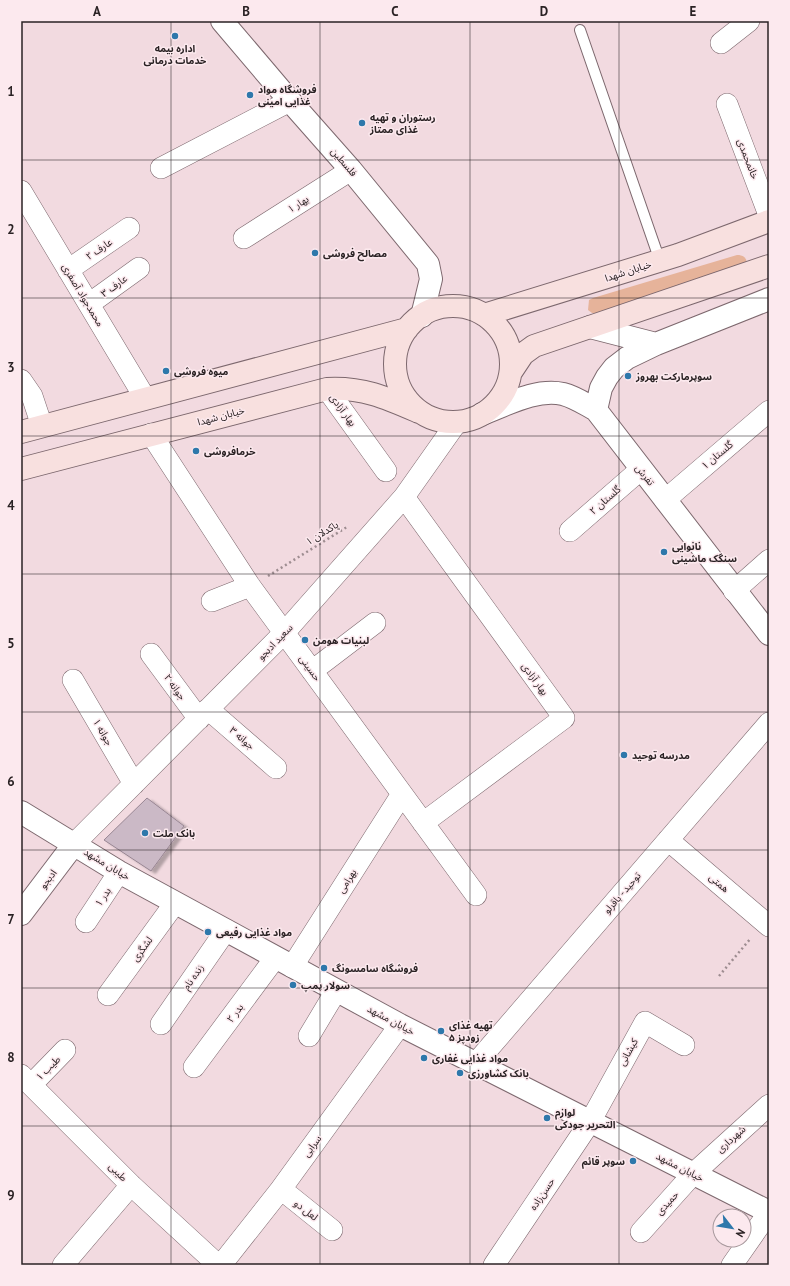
<svg xmlns="http://www.w3.org/2000/svg" width="790" height="1286" viewBox="0 0 790 1286" font-family="'PT Sans','Noto Sans Arabic',sans-serif">
<defs>
<filter id="shadow"><feDropShadow dx="4.5" dy="2.5" stdDeviation="1" flood-color="#0004"/></filter>
</defs>
<rect width="100%" height="100%" fill="#f2dae0"/>
<path fill="#e6b39a" d="M737,255c6,0 9,2 10,8l-5,7 -145,43h-5l-4,-3 1,-10 4,-2z"/>
<path fill="#cbb9c6" stroke="#988693" filter="url(#shadow)" d="M147,798l37,28 -33,45 -47,-31z"/>
<g fill="none" stroke-linecap="round" stroke-linejoin="round">
<defs>
<path id="service" d="M580,30l80,231"/>
<path id="minor" d="M721,43l28,-22
M727,104l42,111
M161,168l129,-67
M21,191l124,207
M244,238l107,-68
M68,270l61,-42
M89,304l50,-36
M21,380l11,16 10,30
M327,389l59,82
M151,434l99,152 226,309
M404,497l160,221 -141,105
M665,500l104,-89
M570,531l70,-61
M734,591l35,-31
M212,601l38,-15
M151,654l48,65
M312,671l63,-48
M73,680l61,104
M208,709l68,59
M668,840l101,86
M74,844l210,-211 120,-136 53,-75
M86,922l33,-50
M292,967l110,-173
M108,995l67,-92
M161,1024l65,-94
M309,1036l27,-45
M476,1063l293,-340
M194,1067l81,-109
M21,1075l110,110 87,80
M31,1085l34,-35
M281,1189l51,41
M641,1232l52,-58 76,-69
M63,1265l68,-80
M221,1265l60,-76 119,-164
M494,1265l96,-143 55,-100 39,23
M732,1265l37,-53"/>
<path id="tertiary" d="M222,21l68,80 61,69 77,94 3,15 -9,37
M590,327l66,17
M596,410l5,-22 6,-11 7,-9 13,-10 29,-14 113,-45
M482,414c24,-9 54,-26 81,-20 12,3 22,10 33,16l173,224
M21,812l98,60 281,153 369,187
M21,914l53,-70"/>
<path id="secondary" d="M395 364a58 58 0 1 1 116 0a58 58 0 1 1-116 0Z
M484,315l194,-60 91,-34
M511,372l12,-18 11,-8 235,-80
M21,432l386,-103
M21,469l306,-80c36,-2 60,9 92,23"/>
</defs>
<use href="#service" stroke="#7d686e" stroke-width="12"/>
<use href="#minor" stroke="#7d686e" stroke-width="22"/>
<use href="#tertiary" stroke="#7d686e" stroke-width="24"/>
<use href="#secondary" stroke="#7d686e" stroke-width="24"/>
<path stroke="#9e8d91" stroke-width="2.5" stroke-dasharray="2 3" stroke-linecap="butt" d="M268,576l79,-49
M719,976l32,-38"/>
<use href="#service" stroke="#fff" stroke-width="10"/>
<use href="#minor" stroke="#fff" stroke-width="21"/>
<use href="#tertiary" stroke="#fff" stroke-width="22"/>
<use href="#secondary" stroke="#f8e0df" stroke-width="22"/>
</g>
<path fill="none" stroke="#2a2224" stroke-width="1" stroke-opacity="0.55" d="M171,21v1244M320,21v1244M470,21v1244M619,21v1244M21,160h748M21,298h748M21,436h748M21,574h748M21,712h748M21,850h748M21,988h748M21,1126h748"/>
<g fill="#2e78ab" stroke="#fce9ee" stroke-width="1.5">
<circle cx="175" cy="36" r="4"/>
<circle cx="250" cy="95" r="4"/>
<circle cx="362" cy="123" r="4"/>
<circle cx="315" cy="253" r="4"/>
<circle cx="166" cy="371" r="4"/>
<circle cx="628" cy="376" r="4"/>
<circle cx="196" cy="451" r="4"/>
<circle cx="664" cy="552" r="4"/>
<circle cx="305" cy="640" r="4"/>
<circle cx="624" cy="755" r="4"/>
<circle cx="145" cy="833" r="4"/>
<circle cx="208" cy="932" r="4"/>
<circle cx="324" cy="968" r="4"/>
<circle cx="293" cy="985" r="4"/>
<circle cx="441" cy="1031" r="4"/>
<circle cx="424" cy="1058" r="4"/>
<circle cx="460" cy="1073" r="4"/>
<circle cx="547" cy="1118" r="4"/>
<circle cx="633" cy="1161" r="4"/>
</g>
<g text-anchor="middle" dominant-baseline="central" stroke-width="3" stroke-linejoin="round" paint-order="stroke">
<g font-size="10" font-weight="bold" fill="#2a2224" stroke="#fce9ee" text-anchor="start">
<text x="175" y="48" text-anchor="middle">اداره بیمه<tspan x="175" dy="12">خدمات درمانی</tspan></text>
<text x="258" y="89">فروشگاه مواد<tspan x="258" dy="12">غذایی امینی</tspan></text>
<text x="370" y="117">رستوران و تهیه<tspan x="370" dy="12">غذای ممتاز</tspan></text>
<text x="323" y="253">مصالح فروشی</text>
<text x="174" y="371">میوه فروشی</text>
<text x="636" y="376">سوپرمارکت بهروز</text>
<text x="204" y="451">خرمافروشی</text>
<text x="672" y="546">نانوایی<tspan x="672" dy="12">سنگک ماشینی</tspan></text>
<text x="313" y="640">لبنیات هومن</text>
<text x="632" y="755">مدرسه توحید</text>
<text x="153" y="833">بانک ملت</text>
<text x="216" y="932">مواد غذایی رفیعی</text>
<text x="332" y="968">فروشگاه سامسونگ</text>
<text x="301" y="985">سولار پمپ</text>
<text x="449" y="1025">تهیه غذای<tspan x="449" dy="12">زودپز ۵</tspan></text>
<text x="432" y="1058">مواد غذایی غفاری</text>
<text x="468" y="1073">بانک کشاورزی</text>
<text x="555" y="1112">لوازم<tspan x="555" dy="12">التحریر جودکی</tspan></text>
<text x="625" y="1161" text-anchor="end">سوپر قائم</text>
</g>
<g font-size="10" fill="#2a2224" stroke="#fce9ee">
<text transform="translate(748 159) rotate(69)">خانمحمدی</text>
<text transform="translate(344 162) rotate(49)">فلسطین</text>
<text transform="translate(298 204) rotate(-32)">بهار ۱</text>
<text transform="translate(99 249) rotate(-34)">عارف ۲</text>
<text transform="translate(628 271) rotate(-18)">خیابان شهدا</text>
<text transform="translate(114 286) rotate(-36)">عارف ۳</text>
<text transform="translate(83 295) rotate(59)">محمدجواد آصفری</text>
<text transform="translate(343 410) rotate(54)">بهار آزادی</text>
<text transform="translate(221 416) rotate(-15)">خیابان شهدا</text>
<text transform="translate(717 455) rotate(-40)">گلستان ۱</text>
<text transform="translate(645 475) rotate(51)">تفرش</text>
<text transform="translate(605 500) rotate(-41)">گلستان ۲</text>
<text transform="translate(322 533) rotate(-32)">پاکدلان ۱</text>
<text transform="translate(275 642) rotate(-46)">سعید ادبجو</text>
<text transform="translate(310 668) rotate(54)">حسینی</text>
<text transform="translate(535 679) rotate(54)">بهار آزادی</text>
<text transform="translate(175 687) rotate(54)">جوانه ۲</text>
<text transform="translate(103 732) rotate(60)">جوانه ۱</text>
<text transform="translate(242 738) rotate(41)">جوانه ۳</text>
<text transform="translate(107 864) rotate(31)">خیابان مشهد</text>
<text transform="translate(48 879) rotate(-53)">ادبجو</text>
<text transform="translate(347 881) rotate(-58)">بهرامی</text>
<text transform="translate(719 883) rotate(41)">همتی</text>
<text transform="translate(622 893) rotate(-49)">توحید - باقرلو</text>
<text transform="translate(103 897) rotate(-56)">بدر ۱</text>
<text transform="translate(142 949) rotate(-54)">لشگری</text>
<text transform="translate(193 977) rotate(-55)">زنده نام</text>
<text transform="translate(235 1013) rotate(-53)">بدر ۲</text>
<text transform="translate(391 1020) rotate(28)">خیابان مشهد</text>
<text transform="translate(628 1052) rotate(-61)">کیشانی</text>
<text transform="translate(48 1068) rotate(-45)">طیب ۱</text>
<text transform="translate(731 1139) rotate(-42)">شهرداری</text>
<text transform="translate(312 1146) rotate(-54)">سرابی</text>
<text transform="translate(680 1167) rotate(27)">خیابان مشهد</text>
<text transform="translate(118 1172) rotate(45)">طیبی</text>
<text transform="translate(542 1194) rotate(-56)">حسن‌زاده</text>
<text transform="translate(667 1203) rotate(-48)">حمیدی</text>
<text transform="translate(306 1210) rotate(38)">لعل دو</text>
</g>
</g>
<rect width="790" height="1286" fill="none" stroke="#fce9ee" stroke-width="44"/>
<g transform="translate(732 1228) rotate(121)"><circle r="19" fill="#fce9ee" stroke="#a8999d"/>
<path d="M0-3L7 15L0 10L-7 15Z" fill="#2e78ab"/>
<text y="-6" font-size="11" font-weight="bold" text-anchor="middle" fill="#2a2224">N</text>
</g>
<rect x="22" y="22" width="746" height="1242" fill="none" stroke="#2a2224" stroke-width="1.5"/>
<g font-size="13" text-anchor="middle" font-weight="bold" fill="#2a2224">
<text x="97" y="16">A</text>
<text x="246" y="16">B</text>
<text x="395" y="16">C</text>
<text x="544" y="16">D</text>
<text x="693" y="16">E</text>
<text x="11" y="96">1</text>
<text x="11" y="234">2</text>
<text x="11" y="372">3</text>
<text x="11" y="510">4</text>
<text x="11" y="648">5</text>
<text x="11" y="786">6</text>
<text x="11" y="924">7</text>
<text x="11" y="1062">8</text>
<text x="11" y="1200">9</text>
</g>
</svg>
